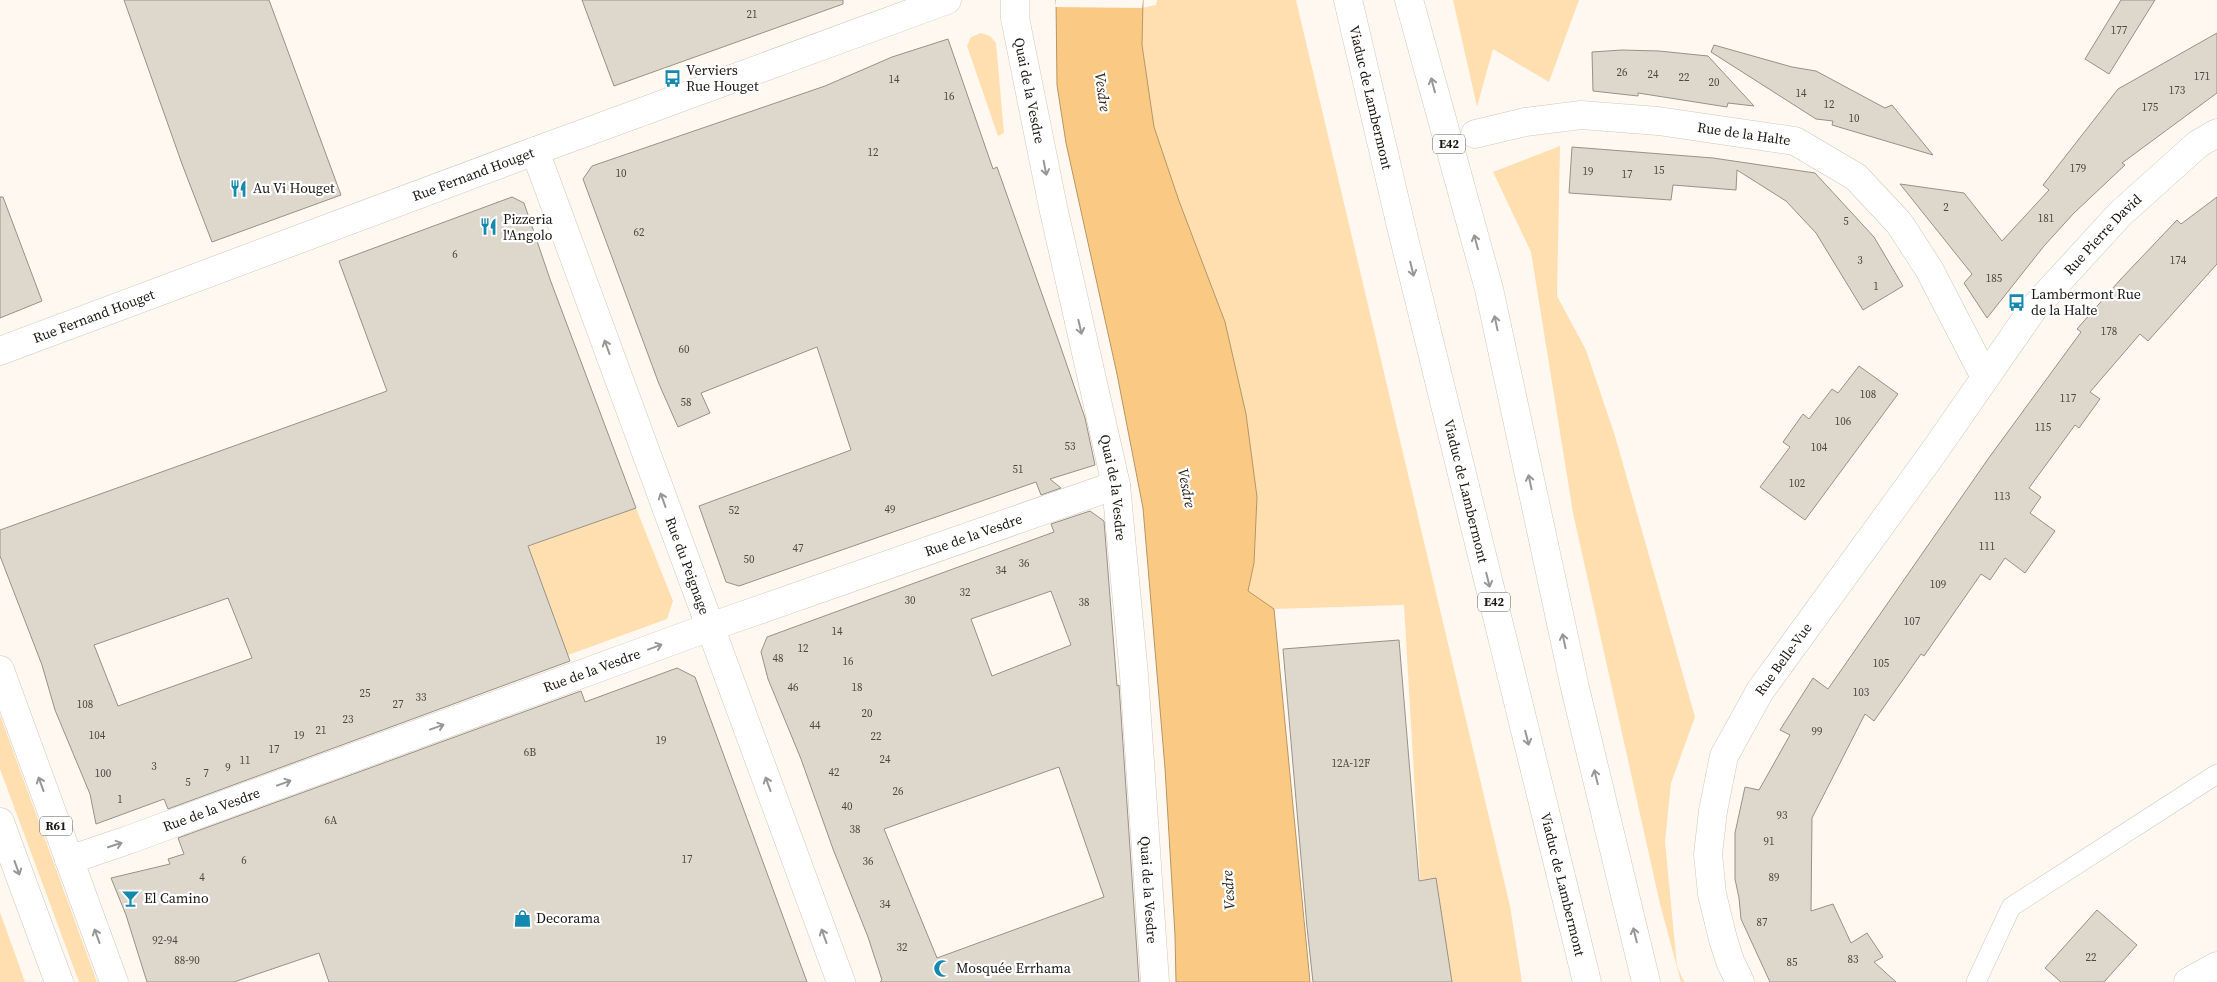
<svg xmlns="http://www.w3.org/2000/svg" width="2217" height="982" viewBox="0 0 2217 982" font-family="'Source Serif 4',serif">
<rect width="100%" height="100%" fill="#fff8f0"/>
<path fill="#ffdeb0" d="M1157,0h139l214,906 12,76h-73l-16,-103 -13,1 -16,-275 -130,4 -26,-18 6,-28 -75,-362 -25,-74 -12,-82v-37l14,-3z
M1453,0h126l-30,82 -56,-33 -16,58z
M981,33l9,3 6,7 8,90 -6,3 -31,-90 4,-9z
M1560,146l-3,150 29,54 29,86 80,281 -24,66 -6,59 12,124 7,16h-3l-21,-78 -87,-391 -42,-261 -38,-80z
M636,508l37,93 -6,18 -99,36 -40,-109z
M0,715l97,267h-18l-79,-213z
M0,912l25,70h-25z"/>
<path fill="#faca85" stroke="#b79563" d="M1056,0h87l-1,45 12,82 25,74 46,121 21,92 11,83 -3,66 -6,28 26,18 36,373h-134l-1,-47 -10,-167 -22,-260 -26,-134 -51,-231 -9,-58z"/>
<path fill="#fff8f0" d="M1056,0h87l-1,8 -87,-1z"/>
<path fill="#ded7cc" stroke="#989187" fill-rule="evenodd" d="M124,0h145l72,195 -129,47 -30,-78z
M582,0h261v4l-229,82z
M2121,0h34l-46,74 -24,-15z
M2217,33v60l-95,70 3,2 -51,48 -30,33 -57,72 -23,-35 8,-9 -72,-90 64,9 38,48 47,-51 -6,-5 75,-96z
M948,39l45,130 4,-2 63,178 25,73 10,47 -45,14 11,9 -20,7 -5,-13 -297,104 -13,-4 -27,-76 152,-56 -34,-103 -116,46 9,20 -32,14 -19,-43 -76,-205 9,-13 233,-80 67,-29z
M1714,45l78,22 24,4 69,37 7,-3 41,50 -101,-30 1,-4 -17,-2 -105,-67z
M1622,50l37,1 49,5 46,50 -26,-3 -1,4 -89,-14v3l-45,-5 -1,-39z
M1572,147l141,11 102,15 59,64 29,49 -40,24 -47,-77 -30,-32 -49,-31 -1,20 -63,-5 -2,15 -102,-7z
M0,197h3l39,104 -42,17z
M512,197l12,6 27,79 85,226 -108,38 42,115 -402,148 -4,-10 -68,25 -6,-30 -35,-84 -13,-45 -42,-109v-26l387,-139 -48,-130zM228,598l24,60 -134,48 -24,-61z
M2217,197v67l-69,77 -8,-7 -50,58 10,7 -21,29 -4,-3 -46,63 12,9 -11,16 25,18 -30,42 -20,-15 -15,22 -9,-6 -57,82 -3,-2 -47,67 -9,-7 -53,104 -1,93 22,-7 18,39 16,-10 16,24 -9,5 22,20h-126l-29,-63 -2,-21 -4,-19v-46l10,-46 14,3 31,-55 -10,-5 33,-52 15,11 160,-230 93,-127 -4,-3 43,-49 57,-60 4,4z
M1859,366l39,28 -93,126 -45,-33 30,-40 -7,-5 20,-28 6,5 23,-30 6,4z
M1090,511l14,10 13,165 2,-1 20,297h-259l2,-2 -14,-43 -35,-88 -32,-90 -33,-80 -7,-27 6,-15 287,-105 -3,-8zM1051,591l20,54 -79,31 -21,-57zM1059,767l45,130 -167,61 -53,-129z
M1399,640l20,241 17,-3 16,104h-139l-6,-55 -24,-278z
M677,668l18,9 112,305h-478l-10,-29 -85,29h-87l-21,-67 -15,-37 59,-14 -2,-5 16,-5 -6,-16 403,-147 4,11z
M2097,910l40,35 -33,37h-43l-16,-14z"/>
<g fill="none" stroke-linecap="round" stroke-linejoin="round">
<defs>
<path id="service" d="M1976,982l35,-75 206,-133"/>
<g id="minor">
<path id="s1" d="M1015,0v18l38,189 63,278 18,190 21,307"/>
<path id="s2" d="M1475,134l50,-12 56,-7 77,6 137,20 61,36 43,46 30,46 56,108"/>
<path id="s3" d="M535,151l306,831"/>
<path id="s4" d="M69,860l59,-20 582,-213 406,-142"/>
<path id="s5" d="M1740,982l-10,-21 -7,-22 -11,-45 -4,-40 5,-43 11,-55 36,-65 173,-238 100,-144 87,-95 78,-70 19,-11"/>
<path d="M2188,982l29,-16"/>
</g>
<g id="tertiary">
<path id="s6" d="M0,351l535,-200 412,-151"/>
</g>
<path id="trunk" d="M0,670l114,312
M0,822l59,160"/>
<g id="motorway">
<path id="s7" d="M1348,0l52,222 187,760"/>
<path d="M1409,0l80,289 86,399 71,294"/>
</g>
</defs>
<use href="#service" stroke="#cfc8bd" stroke-width="20"/>
<use href="#minor" stroke="#cfc8bd" stroke-width="29"/>
<use href="#tertiary" stroke="#cfc8bd" stroke-width="29"/>
<use href="#trunk" stroke="#cfc8bd" stroke-width="29"/>
<use href="#motorway" stroke="#cfc8bd" stroke-width="29"/>
<use href="#service" stroke="#fff" stroke-width="19"/>
<use href="#minor" stroke="#fff" stroke-width="28"/>
<use href="#tertiary" stroke="#fff" stroke-width="28"/>
<use href="#trunk" stroke="#fff" stroke-width="28"/>
<use href="#motorway" stroke="#fff" stroke-width="28"/>
</g>
<defs><path id="oneway-shaft" d="M-6 0H5M1.5-3L5.5 0L1.5 3" fill="none" stroke-width="1.6" stroke-linecap="round" stroke-linejoin="round" transform="scale(1.25)"/></defs>
<g stroke="#989795">
<use href="#oneway-shaft" transform="translate(1433 85) rotate(-105)"/>
<use href="#oneway-shaft" transform="translate(1045 168) rotate(79)"/>
<use href="#oneway-shaft" transform="translate(1476 242) rotate(-105)"/>
<use href="#oneway-shaft" transform="translate(1412 269) rotate(76)"/>
<use href="#oneway-shaft" transform="translate(1496 323) rotate(-102)"/>
<use href="#oneway-shaft" transform="translate(1080 327) rotate(77)"/>
<use href="#oneway-shaft" transform="translate(607 347) rotate(-110)"/>
<use href="#oneway-shaft" transform="translate(1530 482) rotate(-102)"/>
<use href="#oneway-shaft" transform="translate(663 500) rotate(-110)"/>
<use href="#oneway-shaft" transform="translate(1488 580) rotate(76)"/>
<use href="#oneway-shaft" transform="translate(1564 641) rotate(-102)"/>
<use href="#oneway-shaft" transform="translate(655 647) rotate(-20)"/>
<use href="#oneway-shaft" transform="translate(437 727) rotate(-20)"/>
<use href="#oneway-shaft" transform="translate(1527 738) rotate(76)"/>
<use href="#oneway-shaft" transform="translate(1596 777) rotate(-104)"/>
<use href="#oneway-shaft" transform="translate(284 783) rotate(-20)"/>
<use href="#oneway-shaft" transform="translate(41 784) rotate(-110)"/>
<use href="#oneway-shaft" transform="translate(768 784) rotate(-110)"/>
<use href="#oneway-shaft" transform="translate(115 845) rotate(-18)"/>
<use href="#oneway-shaft" transform="translate(17 868) rotate(70)"/>
<use href="#oneway-shaft" transform="translate(1635 935) rotate(-104)"/>
<use href="#oneway-shaft" transform="translate(97 936) rotate(-110)"/>
<use href="#oneway-shaft" transform="translate(824 936) rotate(-110)"/>
</g>
<defs>
<symbol id="bus-bare" viewBox="-9 -9 18 18"><path d="M-5-6H5V4H4V6H2V4H-2V6H-4V4H-5ZM-3.5-4V0h7V-4ZM-3.5 1.2v1.5H-2V1.2ZM2 1.2v1.5H3.5V1.2Z" fill="#1589ad" stroke="#fff" stroke-width="2.5" paint-order="stroke"/></symbol>
<symbol id="restaurant-bare" viewBox="-9 -9 18 18"><path d="M-5-6h1v4h1v-4h1v4h1v-4h1v5L-1.5 .5V6h-2V.5L-5-1ZM5-6V6H3V1.5H1.5Q1.5-4 5-6Z" fill="#1589ad" stroke="#fff" stroke-width="2.5" paint-order="stroke"/></symbol>
<symbol id="bar-bare" viewBox="-9 -9 18 18"><path d="M-6-5H6L.8 .8V4.5H3.5V6h-7V4.5H-.8V.8Z" fill="#1589ad" stroke="#fff" stroke-width="2.5" paint-order="stroke"/></symbol>
<symbol id="shop-bare" viewBox="-9 -9 18 18"><path d="M-5-2.5h2.3a2.7 3.5 0 0 1 5.4 0H5L5.5 6h-11ZM-1.5-2.5h3a1.5 2.3 0 0 0-3 0Z" fill="#1589ad" stroke="#fff" stroke-width="2.5" paint-order="stroke"/></symbol>
<symbol id="mosque-bare" viewBox="-9 -9 18 18"><path d="M3.5-4.9A6 6 0 1 0 3.5 4.9A5 5 0 1 1 3.5-4.9Z" fill="#1589ad" stroke="#fff" stroke-width="2.5" paint-order="stroke"/></symbol>
</defs>
<g fill-rule="evenodd">
<use href="#bus-bare" x="660" y="66" width="25" height="25"/>
<use href="#restaurant-bare" x="226" y="176" width="25" height="25"/>
<use href="#restaurant-bare" x="476" y="214" width="25" height="25"/>
<use href="#bus-bare" x="2004" y="290" width="25" height="25"/>
<use href="#bar-bare" x="118" y="886" width="25" height="25"/>
<use href="#shop-bare" x="510" y="906" width="25" height="25"/>
<use href="#mosque-bare" x="930" y="956" width="25" height="25"/>
</g>
<g text-anchor="middle" dominant-baseline="central" stroke-width="4.5" stroke-linejoin="round" paint-order="stroke">
<g font-size="11" fill="#4c4842">
<text x="752" y="14">21</text>
<text x="2119" y="30">177</text>
<text x="1622" y="72">26</text>
<text x="1653" y="74">24</text>
<text x="2202" y="76">171</text>
<text x="1684" y="77">22</text>
<text x="894" y="79">14</text>
<text x="1714" y="82">20</text>
<text x="2177" y="90">173</text>
<text x="1801" y="93">14</text>
<text x="949" y="96">16</text>
<text x="1829" y="104">12</text>
<text x="2150" y="107">175</text>
<text x="1854" y="118">10</text>
<text x="873" y="152">12</text>
<text x="2078" y="168">179</text>
<text x="1659" y="170">15</text>
<text x="1588" y="171">19</text>
<text x="621" y="173">10</text>
<text x="1627" y="174">17</text>
<text x="1946" y="207">2</text>
<text x="2046" y="218">181</text>
<text x="1846" y="221">5</text>
<text x="639" y="232">62</text>
<text x="455" y="254">6</text>
<text x="1860" y="260">3</text>
<text x="2178" y="260">174</text>
<text x="1994" y="278">185</text>
<text x="1876" y="286">1</text>
<text x="2109" y="331">178</text>
<text x="684" y="349">60</text>
<text x="1868" y="394">108</text>
<text x="2068" y="398">117</text>
<text x="686" y="402">58</text>
<text x="1843" y="421">106</text>
<text x="2043" y="427">115</text>
<text x="1070" y="446">53</text>
<text x="1819" y="447">104</text>
<text x="1018" y="469">51</text>
<text x="1797" y="483">102</text>
<text x="2002" y="496">113</text>
<text x="890" y="509">49</text>
<text x="734" y="510">52</text>
<text x="1987" y="546">111</text>
<text x="798" y="548">47</text>
<text x="749" y="559">50</text>
<text x="1024" y="563">36</text>
<text x="1001" y="570">34</text>
<text x="1938" y="584">109</text>
<text x="965" y="592">32</text>
<text x="910" y="600">30</text>
<text x="1084" y="602">38</text>
<text x="1912" y="621">107</text>
<text x="837" y="631">14</text>
<text x="803" y="648">12</text>
<text x="778" y="658">48</text>
<text x="848" y="661">16</text>
<text x="1881" y="663">105</text>
<text x="793" y="687">46</text>
<text x="857" y="687">18</text>
<text x="1861" y="692">103</text>
<text x="365" y="693">25</text>
<text x="421" y="697">33</text>
<text x="85" y="704">108</text>
<text x="398" y="704">27</text>
<text x="867" y="713">20</text>
<text x="348" y="719">23</text>
<text x="815" y="725">44</text>
<text x="321" y="730">21</text>
<text x="1817" y="731">99</text>
<text x="97" y="735">104</text>
<text x="299" y="735">19</text>
<text x="876" y="736">22</text>
<text x="661" y="740">19</text>
<text x="274" y="749">17</text>
<text x="530" y="752">6B</text>
<text x="885" y="759">24</text>
<text x="245" y="760">11</text>
<text x="1351" y="763">12A-12F</text>
<text x="154" y="766">3</text>
<text x="228" y="767">9</text>
<text x="834" y="772">42</text>
<text x="103" y="773">100</text>
<text x="206" y="773">7</text>
<text x="188" y="782">5</text>
<text x="898" y="791">26</text>
<text x="120" y="799">1</text>
<text x="847" y="806">40</text>
<text x="1782" y="815">93</text>
<text x="331" y="820">6A</text>
<text x="855" y="829">38</text>
<text x="1769" y="841">91</text>
<text x="687" y="859">17</text>
<text x="244" y="860">6</text>
<text x="868" y="861">36</text>
<text x="202" y="877">4</text>
<text x="1774" y="877">89</text>
<text x="885" y="904">34</text>
<text x="1762" y="922">87</text>
<text x="165" y="940">92-94</text>
<text x="902" y="947">32</text>
<text x="2091" y="957">22</text>
<text x="1853" y="959">83</text>
<text x="187" y="960">88-90</text>
<text x="1792" y="962">85</text>
</g>
<g fill="#fff" stroke="#5f5d5a" stroke-width="1">
<rect x="1433" y="134.5" width="32" height="19" rx="4"/>
<rect x="1478" y="592.5" width="32" height="19" rx="4"/>
<rect x="40" y="816.5" width="32" height="19" rx="4"/>
</g>
<g font-size="12" font-weight="bold" fill="#1b1814">
<text x="1449" y="144">E42</text>
<text x="1494" y="602">E42</text>
<text x="56" y="826">R61</text>
</g>
<g font-size="14" fill="#1b1814" stroke="#fff" text-anchor="start">
<text x="686" y="70">Verviers<tspan x="686" dy="16">Rue Houget</tspan></text>
<text x="253" y="188">Au Vi Houget</text>
<text x="503" y="219">Pizzeria<tspan x="503" dy="16">l'Angolo</tspan></text>
<text x="2031" y="294">Lambermont Rue<tspan x="2031" dy="16">de la Halte</tspan></text>
<text x="144" y="898">El Camino</text>
<text x="536" y="918">Decorama</text>
<text x="956" y="968">Mosquée Errhama</text>
</g>
<g font-size="14" fill="#1b1814" stroke="#fff">
<text stroke="none"><textPath href="#s1" startOffset="92">Quai de la Vesdre</textPath></text>
<text stroke="none"><textPath href="#s7" startOffset="100">Viaduc de Lambermont</textPath></text>
<text stroke="none"><textPath href="#s2" startOffset="272">Rue de la Halte</textPath></text>
<text stroke="none"><textPath href="#s6" startOffset="505">Rue Fernand Houget</textPath></text>
<text stroke="none"><textPath href="#s5" startOffset="878">Rue Pierre David</textPath></text>
<text stroke="none"><textPath href="#s6" startOffset="100">Rue Fernand Houget</textPath></text>
<text stroke="none"><textPath href="#s1" startOffset="498">Quai de la Vesdre</textPath></text>
<text stroke="none"><textPath href="#s7" startOffset="505">Viaduc de Lambermont</textPath></text>
<text stroke="none"><textPath href="#s4" startOffset="961">Rue de la Vesdre</textPath></text>
<text stroke="none"><textPath href="#s3" startOffset="442">Rue du Peignage</textPath></text>
<text stroke="none"><textPath href="#s5" startOffset="346">Rue Belle-Vue</textPath></text>
<text stroke="none"><textPath href="#s4" startOffset="556">Rue de la Vesdre</textPath></text>
<text stroke="none"><textPath href="#s4" startOffset="151">Rue de la Vesdre</textPath></text>
<text stroke="none"><textPath href="#s7" startOffset="910">Viaduc de Lambermont</textPath></text>
<text stroke="none"><textPath href="#s1" startOffset="902">Quai de la Vesdre</textPath></text>
</g>
<g font-size="15" font-style="italic" fill="#332817" stroke="#fff">
<text transform="translate(1103 92) rotate(82)">Vesdre</text>
<text transform="translate(1187 488) rotate(79)">Vesdre</text>
<text transform="translate(1228 890) rotate(-94)">Vesdre</text>
</g>
</g>
</svg>
